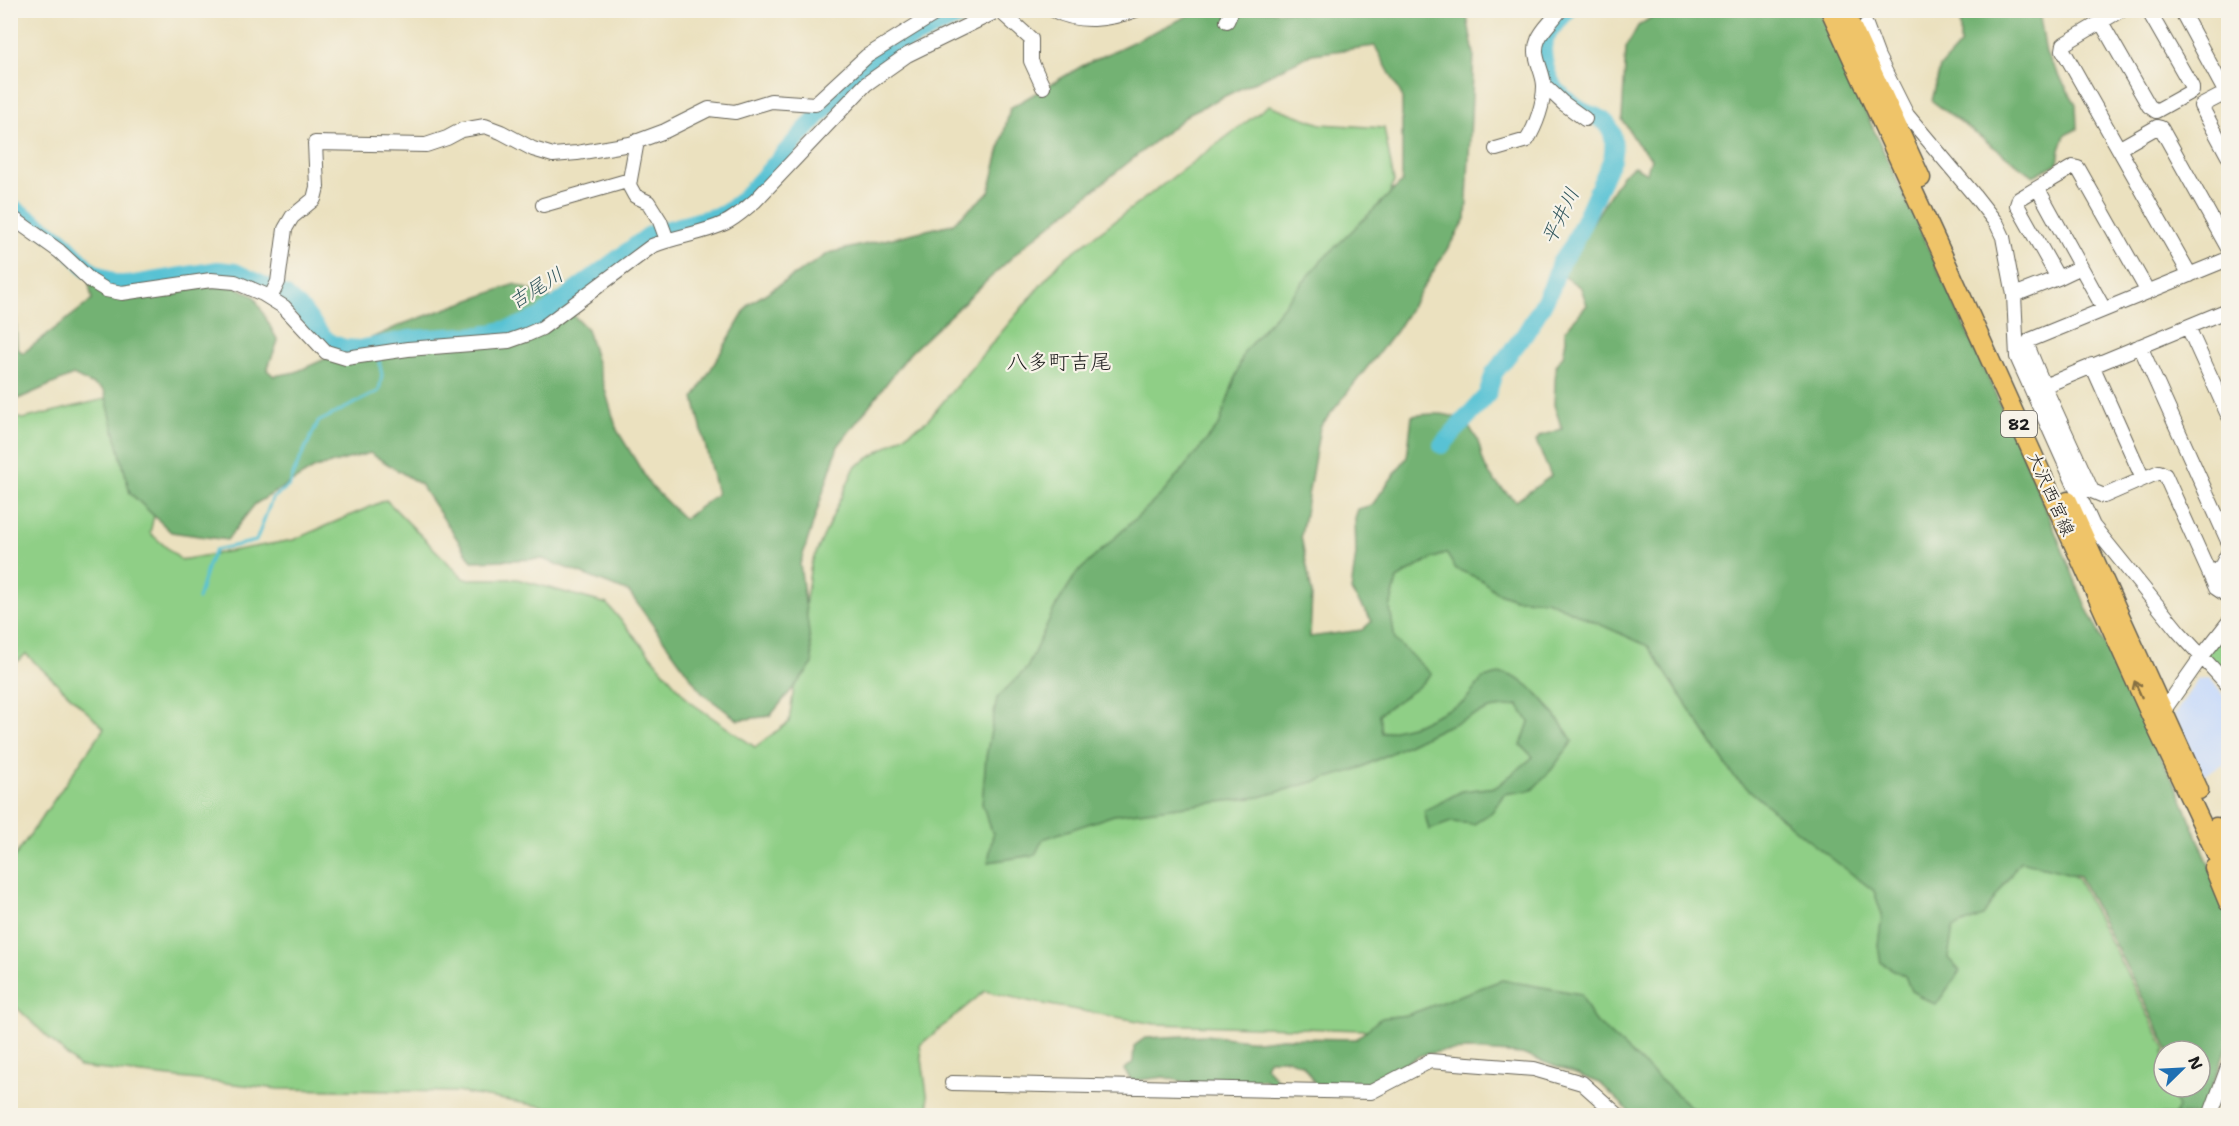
<svg xmlns="http://www.w3.org/2000/svg" width="2239" height="1126" viewBox="0 0 2239 1126" font-family="'Shantell Sans','Klee One',sans-serif">
<rect width="100%" height="100%" fill="#f7f3e8"/>
<filter id="ink" filterUnits="userSpaceOnUse"><feTurbulence type="fractalNoise" baseFrequency=".0167" numOctaves="2"/><feDisplacementMap in="SourceGraphic" scale="12" xChannelSelector="R" yChannelSelector="G"/><feConvolveMatrix kernelMatrix="1 2 1 2 8 2 1 2 1" color-interpolation-filters="sRGB"/></filter>
<filter id="wash" filterUnits="userSpaceOnUse"><feTurbulence type="fractalNoise" baseFrequency=".008" numOctaves="4" result="noise"/><feDisplacementMap in="SourceGraphic" scale="24" xChannelSelector="R" yChannelSelector="G"/><feGaussianBlur stdDeviation="1.35" result="paint"/><feColorMatrix in="noise" values="0 0 0 0 0 0 0 0 0 0 0 0 0 0 0 0 0 1.4 0 .05"/><feComposite in="paint" operator="in"/></filter>
<g filter="url(#wash)">
<rect width="100%" height="100%" fill="#ebe1bf"/>
<path fill="#cadcf9" d="M2210,678l18,24v61l-26,13 -28,-61 24,-36z"/>
<path fill="#8fcf86" stroke="#567651" stroke-width="1.5" d="M1269,105l52,19 63,4 10,54 -137,349v130l125,-8 5,-130 71,-15 521,316 98,54 90,173h-3v36h22l15,28h-507l-91,-78 -448,-13 -122,-22 -48,-11 -65,54 10,70h-337l-136,-23 -178,-3 -200,-22 -68,-65v-140l93,-134 -78,-74 -15,13v-251l12,3 86,-21 62,42 -21,93 31,27 112,-20 93,-40 78,79h53l90,25 83,98 65,45 34,-25 22,-158 44,-97 72,-46 134,-160z
M2228,626v59l-26,-29z"/>
<path fill="#73b273" stroke="#486748" stroke-width="1.5" d="M1198,11h268l8,43 -8,165 -70,112 -76,96 -19,109 11,57 -2,44 52,-7 10,-9 -21,-30 5,-37 -1,-36 3,-9 14,-4 35,-48 5,-41c27,-4 50,-5 65,23 4,9 4,19 8,27 7,15 19,25 31,35l35,-25 -15,-35 4,-5 22,-7 -8,-24 2,-41 7,-8 3,-16 -1,-10 22,-25 -6,-17 -20,-14 61,-99 12,-9 13,7 4,-15 -14,-15 -15,-24 4,-71 12,-22 17,-11v-4h164l205,445 63,153 95,190 46,112v132l-26,72h-28l4,-8 -10,-18 1,-2h31v-36h-30l-91,-175 -59,-15 -37,55 -30,12 -5,30 12,13 -24,34 -25,-14 -6,-15 -24,-13 -3,-18 4,-30 -8,-24 -70,-54 -70,-60 -86,-131 -102,-46 -31,-1 -19,-7 -16,-13 -24,-10 -10,-16 -23,10 -26,16 -7,29 5,32 36,34 -14,14 -38,26 3,19 33,-8 49,-23 19,-24c6,-1 13,-4 19,-4 28,1 57,46 71,67l-21,28 -20,21 -28,4 -12,18 -18,12 -23,-2 -22,8 -5,-19 38,-20 34,-4 37,-30 -12,-12 8,-23 -11,-17 -28,4 -47,19 -87,42 -96,27 -146,18 -71,24 -8,16 -47,7 5,-28 -11,-30 4,-47 11,-59 30,-30 27,-59 22,-35 87,-81 56,-68 25,-73 78,-92 80,-78v-86l-27,-50 -63,8 -122,59 -166,133 -114,107 -72,93 -38,118 13,100 -43,52 -32,4 -36,-27 -73,-101 -86,-33 -71,2 -52,-77 -50,-31 -55,15 -60,36 -28,36 -56,-8 -41,-39 -26,-103 -31,-15 -62,27 -1,-86 6,3 1,29 6,5 69,-53 -3,-17 86,12 11,-6 47,-4 21,11 24,45 -11,29 7,6 22,-4 107,-48 112,-40 45,18 27,27 30,101 34,56 33,33 33,-25 -23,-96 55,-94 80,-51 123,-29 37,-32 21,-84 72,-42z
M1966,11h73l7,43 30,50 1,25 -12,6 -5,15 -2,13 -25,13 -101,-75 8,-34 20,-22v-31z
M1502,980l79,14 12,25 99,89 25,7h-84l-33,-32 -78,-29 -52,-4 -27,1 -22,4 -50,27 -15,5h-39l-14,-22 -16,-6h-18l-4,7 14,15 -5,4 -11,-6 -30,4 -37,2 -32,-8 -32,4 -8,-11 9,-8 1,-16 11,-8 60,-3 53,6 23,-3 75,1 25,-21 26,-3z"/>
<g fill="none" stroke-linecap="round" stroke-linejoin="round">
<path stroke="#58c2d4" stroke-width="3" d="M198,599l10,-34 7,-15 41,-9 16,-42 18,-14 4,-13 24,-50 61,-31 3,-16 -4,-19"/>
<path stroke="#58c2d4" stroke-width="18" d="M10,206l51,34 27,29 27,15h19l84,-14 17,2 51,24 17,15 16,21 11,11 15,5 14,1 50,-10 73,-4 34,-8 24,-10 111,-83 73,-20 18,-14c42,-43 81,-95 126,-133 31,-26 68,-41 105,-57
M1442,445l45,-50 7,-22 31,-39 17,-28 9,-17 9,-26 13,-18 39,-86c2,-10 3,-26 -5,-35 -6,-8 -20,-9 -28,-15 -9,-6 -21,-15 -27,-25 -6,-11 -12,-33 -7,-45 4,-10 15,-20 23,-29"/>
</g>
</g>
<g filter="url(#ink)">
<g fill="none" stroke-linecap="round" stroke-linejoin="round">
<defs>
<path id="minor" d="M1053,10c27,14 55,10 83,0
M2121,10l-57,34 -1,6 127,225
M2181,10l47,87
M1227,21l5,-11
M2101,22l48,84 7,5 36,-20v-4l-44,-77
M1866,25l12,32 29,58 68,81 22,28 6,13 11,58 3,62 76,169 85,105 50,54
M1544,85l19,18 22,16
M2226,93l-25,13 27,50
M637,141l-8,44 6,11 13,6 12,19 7,19
M2120,148l37,-21 4,1 67,120
M1496,149l31,-9c9,-14 17,-37 17,-54 0,-15 -13,-30 -6,-46 4,-11 15,-19 22,-30
M2038,189l66,120
M543,205l87,-25
M10,216l49,35 32,30 15,9 16,3 89,-13 24,2 28,12 21,13 42,45 20,6 62,-9 101,-8 17,-6 16,-7 110,-82c24,-10 50,-12 73,-23 11,-5 20,-14 30,-22l111,-117 41,-29 92,-45 32,29v22l12,26
M2081,267l-23,11 -41,-73 2,-6 54,-32 5,1 70,124
M2014,295l44,-17
M270,298l8,-16 7,-53 7,-12 22,-18 3,-12 -2,-44 111,2 21,-7 15,-8 23,-4 16,6 32,17 20,6 24,-2 53,-9 35,-13 44,-22 26,3 36,-11 44,3 52,-48 74,-46
M2228,310l-184,76 48,105 12,5 55,-24 6,3 51,113 12,8
M2188,327l40,88
M2140,346l88,195
M2092,365l51,114
M2044,386l-17,-41 3,-5 198,-81
M2212,576l10,-11 6,-12
M2155,714l9,-4 38,-54 26,-33
M952,1083l419,9 59,-31 104,8 48,14 37,33
M2210,1116l18,-49"/>
<path id="major" d="M1830,10l116,252 205,454 77,163
M1844,10l77,168
M2068,501l131,289
M2216,827l12,21
M2214,868l14,34"/>
</defs>
<use href="#minor" stroke="#646155" stroke-width="16"/>
<use href="#major" stroke="#646155" stroke-width="21"/>
<use href="#minor" stroke="#fff" stroke-width="14"/>
<use href="#major" stroke="#efc469" stroke-width="18"/>
</g>
<defs><path id="oneway-shaft" d="M-6 0H5M1.5-3L5.5 0L1.5 3" fill="none" stroke-width="1.6" stroke-linecap="round" stroke-linejoin="round" transform="scale(1.5)"/></defs>
<use stroke="#867042" href="#oneway-shaft" transform="translate(2138 689) rotate(-114)"/>
</g>
<g text-anchor="middle" dominant-baseline="central" stroke-width="4.5" stroke-linejoin="round" paint-order="stroke">
<rect fill="#f7f3e8" stroke="#5e5c59" stroke-width="1.5" x="2001" y="411" width="36" height="26" rx="4.5"/>
<g font-size="16" font-weight="bold" fill="#1c1c1c">
<text x="2019" y="424">82</text>
</g>
<g font-size="18" fill="#1c1c1c" stroke="#f7f3e8">
<text transform="translate(2051 494) rotate(66)">大沢西宮線</text>
</g>
<g font-size="20" font-style="italic" fill="#31565c" stroke="#f7f3e8">
<text transform="translate(1560 216) rotate(-64)">平井川</text>
<text transform="translate(536 288) rotate(-32)">吉尾川</text>
</g>
<g font-size="21" fill="#1c1c1c" stroke="#f7f3e8">
<text x="1059" y="362">八多町吉尾</text>
</g>
</g>
<rect width="2239" height="1126" fill="none" stroke="#f7f3e8" stroke-width="36"/>
<g transform="translate(2182 1069) rotate(66)"><circle r="28" fill="#f7f3e8" stroke="#9f9d96" stroke-width="1.5"/>
<path d="M0-4.5L10 22L0 15L-10 22Z" fill="#1f6fb2"/>
<text y="-9" font-size="16" font-weight="bold" text-anchor="middle" fill="#1c1c1c">N</text>
</g>
</svg>
